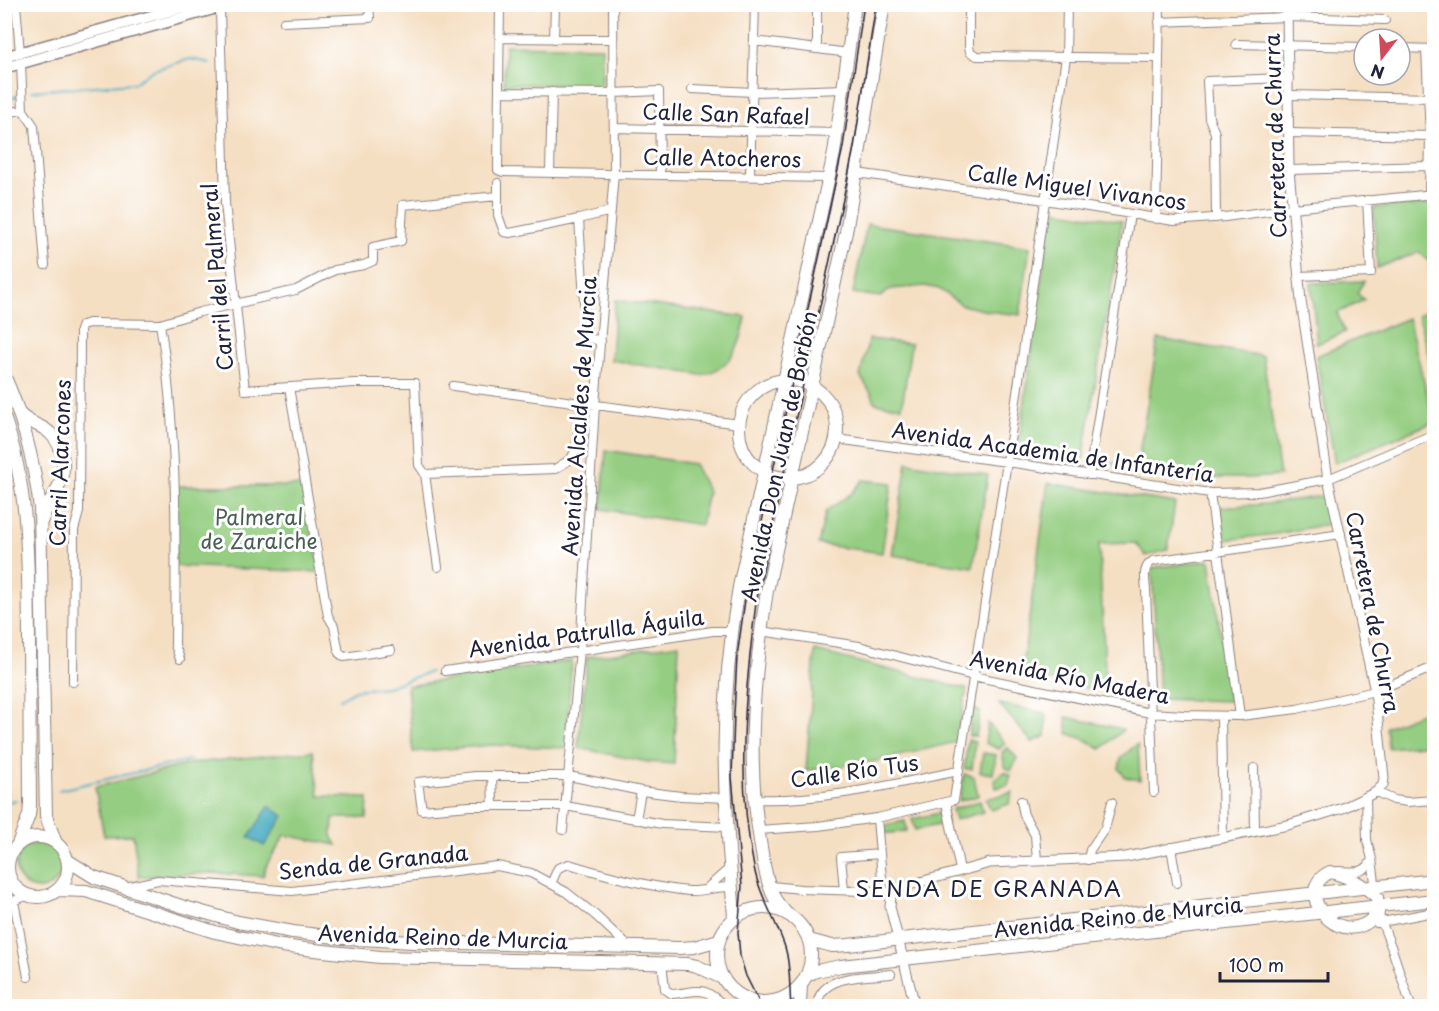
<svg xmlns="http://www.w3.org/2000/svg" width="1439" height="1011" viewBox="0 0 1439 1011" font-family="'Playpen Sans',sans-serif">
<rect width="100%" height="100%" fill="#fff"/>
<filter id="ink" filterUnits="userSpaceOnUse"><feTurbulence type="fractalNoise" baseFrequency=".0167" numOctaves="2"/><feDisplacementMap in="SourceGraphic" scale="12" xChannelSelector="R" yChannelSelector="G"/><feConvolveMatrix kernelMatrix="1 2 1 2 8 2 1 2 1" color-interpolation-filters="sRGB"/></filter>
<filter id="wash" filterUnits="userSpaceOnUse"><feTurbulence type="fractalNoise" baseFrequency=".008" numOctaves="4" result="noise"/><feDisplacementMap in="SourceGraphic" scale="24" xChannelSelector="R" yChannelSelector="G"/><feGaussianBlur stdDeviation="1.35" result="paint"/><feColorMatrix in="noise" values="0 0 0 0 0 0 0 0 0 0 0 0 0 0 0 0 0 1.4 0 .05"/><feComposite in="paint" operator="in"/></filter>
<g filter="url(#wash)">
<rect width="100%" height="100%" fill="#f5dfc3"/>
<path fill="#95ce82" stroke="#5c785e" stroke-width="1.5" d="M505,45l97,2v39l-98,-2z
M1434,203v63l-15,-14 -42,16 -3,-60z
M1054,210l68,11 -39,238 -65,-9 33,-238z
M867,224l163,23 -10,68 -33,-4 -25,-6 -23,-16 -14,-3 -34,3 -11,8 -27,-4z
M1364,281l-7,12 7,7 -27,13 8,19 -28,12 -6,-61z
M615,300l131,17c-6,30 -13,51 -45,58l-90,-15z
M1434,308v68l-16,-61z
M1408,318l26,104 -99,41 -19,-107z
M869,339l42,5 -9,63 -27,-4 -3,-9 -12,-18z
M1158,339l105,17 17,120 -32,2h-43l-68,-12z
M606,450l88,14 14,28 -7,33 -100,-16z
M907,462l81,13 -15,92 -81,-12z
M863,480l29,3 -10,70 -64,-9 8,-33 26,-18z
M1048,483l127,20 -7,47 -22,6 -10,-13 -37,1 7,148 -85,-17z
M173,486h133l14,86 -145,-6z
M1323,496l6,28 -53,10 -51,6 -5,-33 46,-3z
M1210,560l20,141 -71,-2 -7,-131z
M679,644l-5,120 -26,-2 -70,-14 9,-91z
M815,651l152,38 -11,53 -78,19 -72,10z
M572,661l-7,87 -74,-3 -78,7 -6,-66z
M999,704l47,9v23l-14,6z
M973,708l7,4 -4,24h-7z
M1434,708v36l-46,4 -2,-21z
M1066,717l57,12v1l-22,19 -16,-10 -17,-5z
M988,723l17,20 -6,6 -14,-6z
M968,740l7,2 -3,27h-8z
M1137,744l1,1 2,35 -15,-3 -6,-8 2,-11z
M1007,747l10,11 -6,13 -6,-4 -3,-14z
M313,751l6,45 49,2 -1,20h-34l-1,18 5,9 -52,-10 -18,29 -4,12 -54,-3 -70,4 -6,-42 -29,1 -9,-49 98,-24z
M983,753l13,2 -3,19 -13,-2z
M1004,772l7,3 -3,10 -12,3 -2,-8z
M964,774l10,3 4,19 -19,5z
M1013,792l-4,12 -18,6 -5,-11z
M980,801l3,11 -28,8 -3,-11z
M944,812l3,11 -32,7 -3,-11z
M905,821l2,10 -25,3 -1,-8z
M16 866a23 23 0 1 1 46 0a23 23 0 1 1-46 0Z"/>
<path fill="#3ea8be" stroke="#30657c" stroke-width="1.5" d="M269,806l15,10 -20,30 -15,-9z"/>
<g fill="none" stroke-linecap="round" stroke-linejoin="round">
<path stroke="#3ea8be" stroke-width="2" d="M32,91l102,-8 19,-13 37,-11 20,4
M4,101l16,-6
M1094,463l30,1
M340,699l15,-9 32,-3 43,-15
M59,790l131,-30
M4,803l12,-3"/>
</g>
</g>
<g filter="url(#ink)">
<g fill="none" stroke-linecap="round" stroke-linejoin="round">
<defs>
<path id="minor" d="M16,4l4,49
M500,4l-2,166 5,2 326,6
M969,4v42l1,6 7,4 181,2
M220,8l5,195 20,187 109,-7h61l4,82 6,9 130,-5 16,-10 5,-10 6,-46
M284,22l86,-4 -1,-14
M1159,22l129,-5 97,3
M500,38l113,1
M554,39l1,-35
M754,41l95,12
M1236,44l128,3
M817,48v-44
M1400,48l34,1
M1426,49l4,87 -1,59
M21,64l2,46 11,16 11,139
M692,89l61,3 91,-3
M499,92l115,1 45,-2 1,83
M1289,95l145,3
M4,113l19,-3
M614,128l223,5
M1289,133l141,3
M1289,170l140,-4
M550,172l2,-80
M857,173l188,27 129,21 51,-4 67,-9 142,-14
M750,176l5,-172
M498,183v32l6,17 6,1 69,-14 7,113 2,6 13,3
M1216,218l-1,-85 -6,-15 -2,-37 82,-3
M579,219l32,-8
M1156,219l4,-215
M1299,276l72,-3 -4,-73
M160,324c18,106 16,215 15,321l5,14
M453,386l286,38
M289,387l39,229 6,10 5,27 5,4 47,-7
M836,439l171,23 203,31 49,-1 69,-13 106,-45
M425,474l13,93
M1089,475l41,-261
M1210,493l30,223
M761,631l98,15 114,30 177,37 34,2 56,1 57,-7 78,-18 59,-24
M445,671l268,-40h18
M73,682l1,-152 5,-18 1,-182 2,-5 7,-2 71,1 40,-12 96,-22 39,-20 29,-5 9,-4v-14l28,-6 2,-36 95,-9
M1221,716l2,121
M1254,768l1,63
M492,776l1,29
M1154,792l-8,-202c-1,-12 -4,-23 7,-29l188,-27
M1376,792l18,8 14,2 26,-2
M1366,797l1,43 5,19 4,31
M726,798l-45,-2 -40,-5 -72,-15h-93l-58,6 4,28 48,-4h96l96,18 66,3
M754,799c69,3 138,-15 205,-28
M1021,801l3,14 11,20 2,25
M946,802l14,68
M877,818l6,73
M636,820l5,-29
M563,830l17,-180 15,-245 19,-232 -1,-169
M758,830l60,-4 59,-8 77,-18 53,-338 59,-405 1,-53
M1171,847l6,36
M1088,860l2,-10 15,-22 7,-26
M1338,871c15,0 27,5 34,-12
M551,884l7,-16 11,-4c39,12 79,23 120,27 15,1 28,-5 42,-4
M771,886l30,3 92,3
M125,887l33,-7 134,11 205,-25 34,7 35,19 29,23 34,32
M707,888l24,-21
M844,890l-3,-33 39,-3
M4,895l7,-15
M14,901l14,76
M4,905l24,-10
M1378,913l14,36 19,57
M1377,923l57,-11
M662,963l3,26 7,5c30,-3 29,-9 53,12
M817,1006c3,-33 49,-29 74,-32"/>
<path id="tertiary" d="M915,1006l-25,-99 1,-11 7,-8 92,-25 136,-6 162,-32 55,-17 23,-11 10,-5 7,-7 1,-7 -9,-87 -47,-212 -27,-178 -12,-131 -2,-166"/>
<path id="secondary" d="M4,57l190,-53
M4,68l227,-64"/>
<path id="primary" d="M4,375c19,42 30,87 36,133l6,308 10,27
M739 429a49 49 0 1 1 98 0a49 49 0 1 1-98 0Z
M19,413c9,11 22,11 31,20 16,15 16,39 7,57 -5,10 -12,18 -15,30
M4,417c25,71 24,144 25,218 0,57 1,114 1,170l-1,10 -11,29
M8 867a30 30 0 1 1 60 0a30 30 0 1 1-60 0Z
M67,860l27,17 87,29 57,16 55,10 51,6 68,4 268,6 14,-1 25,-7
M1330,872c20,5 32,12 47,25l1,16c-4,5 -9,9 -15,12 -33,15 -69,-36 -33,-53z
M57,890l29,1 129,41 67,14 32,4 66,7 308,7 9,2 27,13
M717 955a47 47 0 1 1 94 0a47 47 0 1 1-94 0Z
M786,913c-3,-4 -8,-9 -11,-14 -9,-17 -12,-39 -15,-58 -14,-83 -6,-168 7,-250l79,-359 38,-228
M734,918c-3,-47 -8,-95 -9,-142 -2,-64 3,-127 14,-189l95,-434 21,-149
M809,940l23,6 16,-1 586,-65
M806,976l10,-5 25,-5 593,-66
M800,1006l1,-21"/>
</defs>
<use href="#minor" stroke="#8c807f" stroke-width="10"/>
<use href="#tertiary" stroke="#8c807f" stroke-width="11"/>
<use href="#secondary" stroke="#8c807f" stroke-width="13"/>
<use href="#primary" stroke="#8c807f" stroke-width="14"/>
<use href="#minor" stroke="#fff" stroke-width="8"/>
<use href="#tertiary" stroke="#fff" stroke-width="9"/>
<use href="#secondary" stroke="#fff" stroke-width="10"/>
<use href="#primary" stroke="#fff" stroke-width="12"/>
<path stroke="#22223b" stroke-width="1.5" d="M761,1006l-15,-30 -6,-20 -2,-24 4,-46 -10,-109 2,-63 3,-57 8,-57 98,-453 21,-143
M791,1006c-2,-19 0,-40 -6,-59 -9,-27 -26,-52 -31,-80 -18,-87 -9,-177 2,-264l98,-455 22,-144"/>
</g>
</g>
<g text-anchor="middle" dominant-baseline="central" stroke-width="6" stroke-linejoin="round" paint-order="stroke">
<g font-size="21" fill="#22223b" stroke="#fff">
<text transform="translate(726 113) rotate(2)">Calle San Rafael</text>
<text transform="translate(1274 136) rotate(-92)">Carretera de Churra</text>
<text transform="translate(722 157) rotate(1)">Calle Atocheros</text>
<text transform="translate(1077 186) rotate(8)">Calle Miguel Vivancos</text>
<text transform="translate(216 277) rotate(-95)">Carril del Palmeral</text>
<text transform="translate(578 416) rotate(-86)">Avenida Alcaldes de Murcia</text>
<text transform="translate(1053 451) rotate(8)">Avenida Academia de Infantería</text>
<text transform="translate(778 456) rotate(-78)">Avenida Don Juan de Borbón</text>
<text transform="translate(59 463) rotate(-88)">Carril Alarcones</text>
<text transform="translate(1374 612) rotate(79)">Carretera de Churra</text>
<text transform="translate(586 632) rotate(-8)">Avenida Patrulla Águila</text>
<text transform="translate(1070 676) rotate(11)">Avenida Río Madera</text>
<text transform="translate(854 770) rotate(-8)">Calle Río Tus</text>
<text transform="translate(373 861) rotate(-6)">Senda de Granada</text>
<text transform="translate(1118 916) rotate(-6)">Avenida Reino de Murcia</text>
<text transform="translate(443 936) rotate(2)">Avenida Reino de Murcia</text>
</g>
<g font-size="21" fill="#4a5e54" stroke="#fff">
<text x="259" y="516">Palmeral<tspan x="259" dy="24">de Zaraiche</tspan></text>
</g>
<g font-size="22" letter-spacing="1.5" fill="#22223b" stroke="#fff">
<text x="989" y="887">SENDA DE GRANADA</text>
</g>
</g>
<rect width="1439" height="1011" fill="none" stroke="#fff" stroke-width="24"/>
<g transform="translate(1382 57) rotate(197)"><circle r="28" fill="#ffffff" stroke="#a7a7b1" stroke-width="1.5"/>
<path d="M0-4.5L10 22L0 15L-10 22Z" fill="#d1495b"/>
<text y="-9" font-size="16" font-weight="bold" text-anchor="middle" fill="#22223b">N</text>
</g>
<path d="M1220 972v9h108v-9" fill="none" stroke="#22223b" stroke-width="3"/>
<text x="1229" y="972" font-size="18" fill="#22223b" stroke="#ffffff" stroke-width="4.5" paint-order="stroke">100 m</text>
</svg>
